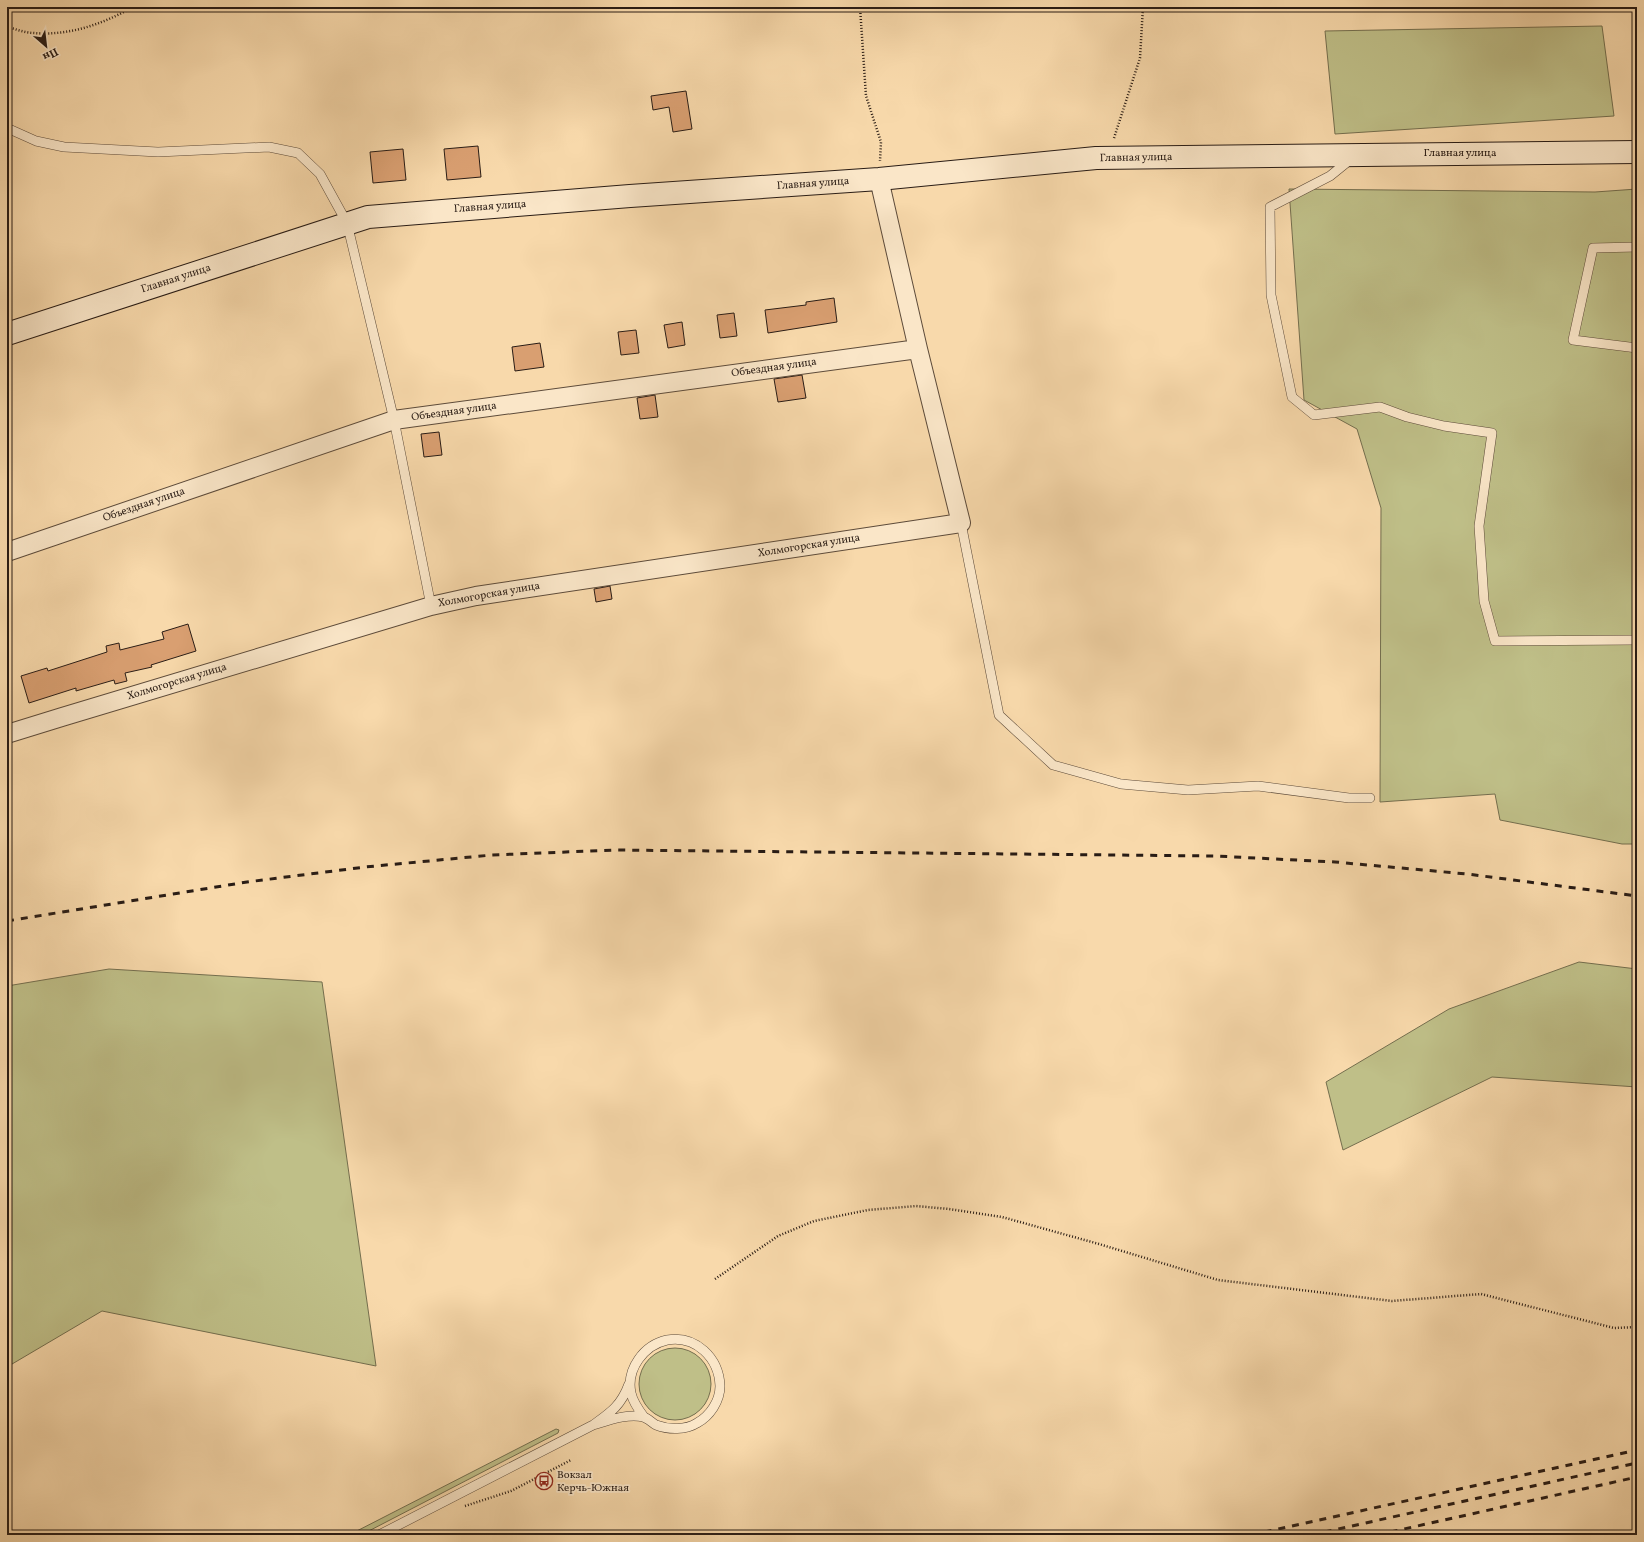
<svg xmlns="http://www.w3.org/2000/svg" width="1644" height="1542" viewBox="0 0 1644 1542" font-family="Vollkorn,serif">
<rect width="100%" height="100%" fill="#f8d9ab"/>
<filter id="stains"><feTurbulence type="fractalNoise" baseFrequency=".005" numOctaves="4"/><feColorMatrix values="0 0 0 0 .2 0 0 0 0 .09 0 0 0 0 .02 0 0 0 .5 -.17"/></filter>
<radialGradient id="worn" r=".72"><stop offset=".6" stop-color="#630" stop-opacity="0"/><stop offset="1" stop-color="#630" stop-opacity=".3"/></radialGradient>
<path fill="#bfbf88" stroke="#746e4e" d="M1602,26l12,90 -279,18 -10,-103z
M1289,189l306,3 42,-3v655h-15l-122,-24 -5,-26 -115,8 1,-294 -24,-79 -53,-29z
M1579,962l58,7v118l-145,-10 -149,73 -17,-68 123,-73z
M109,969l213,13 54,384 -274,-55 -95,56v-381z
M639 1384a36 36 0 1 1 72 0a36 36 0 1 1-72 0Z
M556,1429l3,1 -1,3 -197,102h-12z"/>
<path fill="#d99f71" stroke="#291c15" d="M686,91l6,38 -19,3 -4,-25 -16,3 -2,-14z
M478,146l3,31 -34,3 -3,-31z
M403,149l3,31 -33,3 -3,-31z
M834,298l3,24 -69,11 -3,-23 41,-5v-3z
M734,313l3,23 -17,2 -3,-23z
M682,322l3,23 -17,3 -4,-23z
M636,330l3,23 -18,2 -3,-23z
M540,343l4,24 -29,4 -3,-24z
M802,375l4,23 -28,4 -4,-23z
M655,395l3,22 -18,2 -3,-21z
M439,432l3,23 -18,2 -3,-23z
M610,586l2,13 -16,3 -2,-13z
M188,624l8,27 -45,14 1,2 -27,6 2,8 -12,3 -1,-4 -38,11v-3l-47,15 -8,-27 26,-8 1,3 59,-19 -1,-6 13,-3 1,7 44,-11 -2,-7z"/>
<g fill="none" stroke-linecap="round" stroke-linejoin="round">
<defs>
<path id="lane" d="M7,128l29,13 28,6 94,5 111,-5 29,6 22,21 27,49 47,197 37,186
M1351,159l-21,17 -60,31 1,88 21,102 22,18 66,-8 27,10 37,9 48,7 -13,93 5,75 11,40 142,-1
M1637,247l-44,1 -20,92 64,8
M961,523l38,192 54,50 68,19 67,6 70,-4 91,12h21
M593,1425c14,-4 35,-12 50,-8 5,1 9,6 13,8 13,5 30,5 41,-2 13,-7 23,-22 23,-37 -1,-28 -24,-51 -53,-46 -23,5 -41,29 -36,53 2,9 7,16 13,24
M379,1535l214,-110c17,-12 28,-19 36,-41"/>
<path id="street" d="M7,552l387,-132 524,-71
M7,734l55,-17 369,-111 45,-10 485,-73 -43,-174 -39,-170"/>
<path id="secondary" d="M7,334l361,-117 262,-21 249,-17 217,-21 541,-6"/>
</defs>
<use href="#lane" stroke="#5d4b3a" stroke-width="10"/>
<use href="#street" stroke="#5d4b3a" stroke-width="20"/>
<use href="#secondary" stroke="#291c15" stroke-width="24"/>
<path stroke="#291c15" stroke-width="2.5" stroke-dasharray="1 2" stroke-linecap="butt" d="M860,7l6,89 15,46 -1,19
M7,27c9,2 18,6 27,6 35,3 69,-9 99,-26
M1114,138l26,-80 3,-51
M715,1279l63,-43 36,-15 54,-11 48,-4 33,3 53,8 97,27 119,36 174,21 89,-7 133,34 23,-1
M465,1506l46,-15 60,-31"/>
<use href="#lane" stroke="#fae6c8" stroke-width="9"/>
<use href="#street" stroke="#fae6c8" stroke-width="18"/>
<use href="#secondary" stroke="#fae6c8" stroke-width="22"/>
<path stroke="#291c15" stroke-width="3" stroke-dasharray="7 7" stroke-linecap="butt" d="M7,921l240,-39 118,-15 127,-12 123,-5 600,6 120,6 132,12 170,22
M1251,1535l386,-85
M1311,1535l326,-72
M1377,1535l260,-58"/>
</g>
<defs>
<symbol id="bus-ring" viewBox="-11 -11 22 22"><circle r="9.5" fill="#fae6c8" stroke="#8f2418" stroke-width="1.5"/><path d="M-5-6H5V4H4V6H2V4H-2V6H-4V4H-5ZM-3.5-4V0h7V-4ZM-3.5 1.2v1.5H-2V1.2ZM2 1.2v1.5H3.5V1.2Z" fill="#8f2418"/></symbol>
</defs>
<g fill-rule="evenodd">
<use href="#bus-ring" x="534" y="1471" width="20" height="20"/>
</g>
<g text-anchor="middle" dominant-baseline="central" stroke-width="3.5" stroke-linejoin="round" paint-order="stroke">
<g font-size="11" fill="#291c15" stroke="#fae6c8">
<text x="1460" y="153">Главная улица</text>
<text transform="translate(1136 158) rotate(-1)">Главная улица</text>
<text transform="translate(813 184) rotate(-4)">Главная улица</text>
<text transform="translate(490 207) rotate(-4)">Главная улица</text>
<text transform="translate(176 279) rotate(-18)">Главная улица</text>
<text transform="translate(774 368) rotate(-8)">Объездная улица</text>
<text transform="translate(454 412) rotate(-8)">Объездная улица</text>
<text transform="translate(144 505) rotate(-19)">Объездная улица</text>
<text transform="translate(809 546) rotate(-9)">Холмогорская улица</text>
<text transform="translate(489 595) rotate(-10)">Холмогорская улица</text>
<text transform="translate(177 682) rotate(-17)">Холмогорская улица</text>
</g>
<g font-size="11" fill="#291c15" stroke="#fae6c8" text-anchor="start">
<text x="557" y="1475">Вокзал<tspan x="557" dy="13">Керчь-Южная</tspan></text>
</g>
</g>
<rect width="1644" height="1542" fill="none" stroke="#f8d9ab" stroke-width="24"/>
<rect x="8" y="8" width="1628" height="1526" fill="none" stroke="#291c15" stroke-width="2"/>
<rect x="12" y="12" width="1620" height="1518" fill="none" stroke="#291c15"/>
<g transform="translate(46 46) rotate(152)" stroke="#fae6c8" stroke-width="3" paint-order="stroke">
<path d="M0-3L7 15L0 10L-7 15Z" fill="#291c15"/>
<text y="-6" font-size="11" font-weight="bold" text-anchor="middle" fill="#291c15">Пн</text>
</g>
<rect width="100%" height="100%" filter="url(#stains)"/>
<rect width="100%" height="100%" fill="url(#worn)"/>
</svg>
